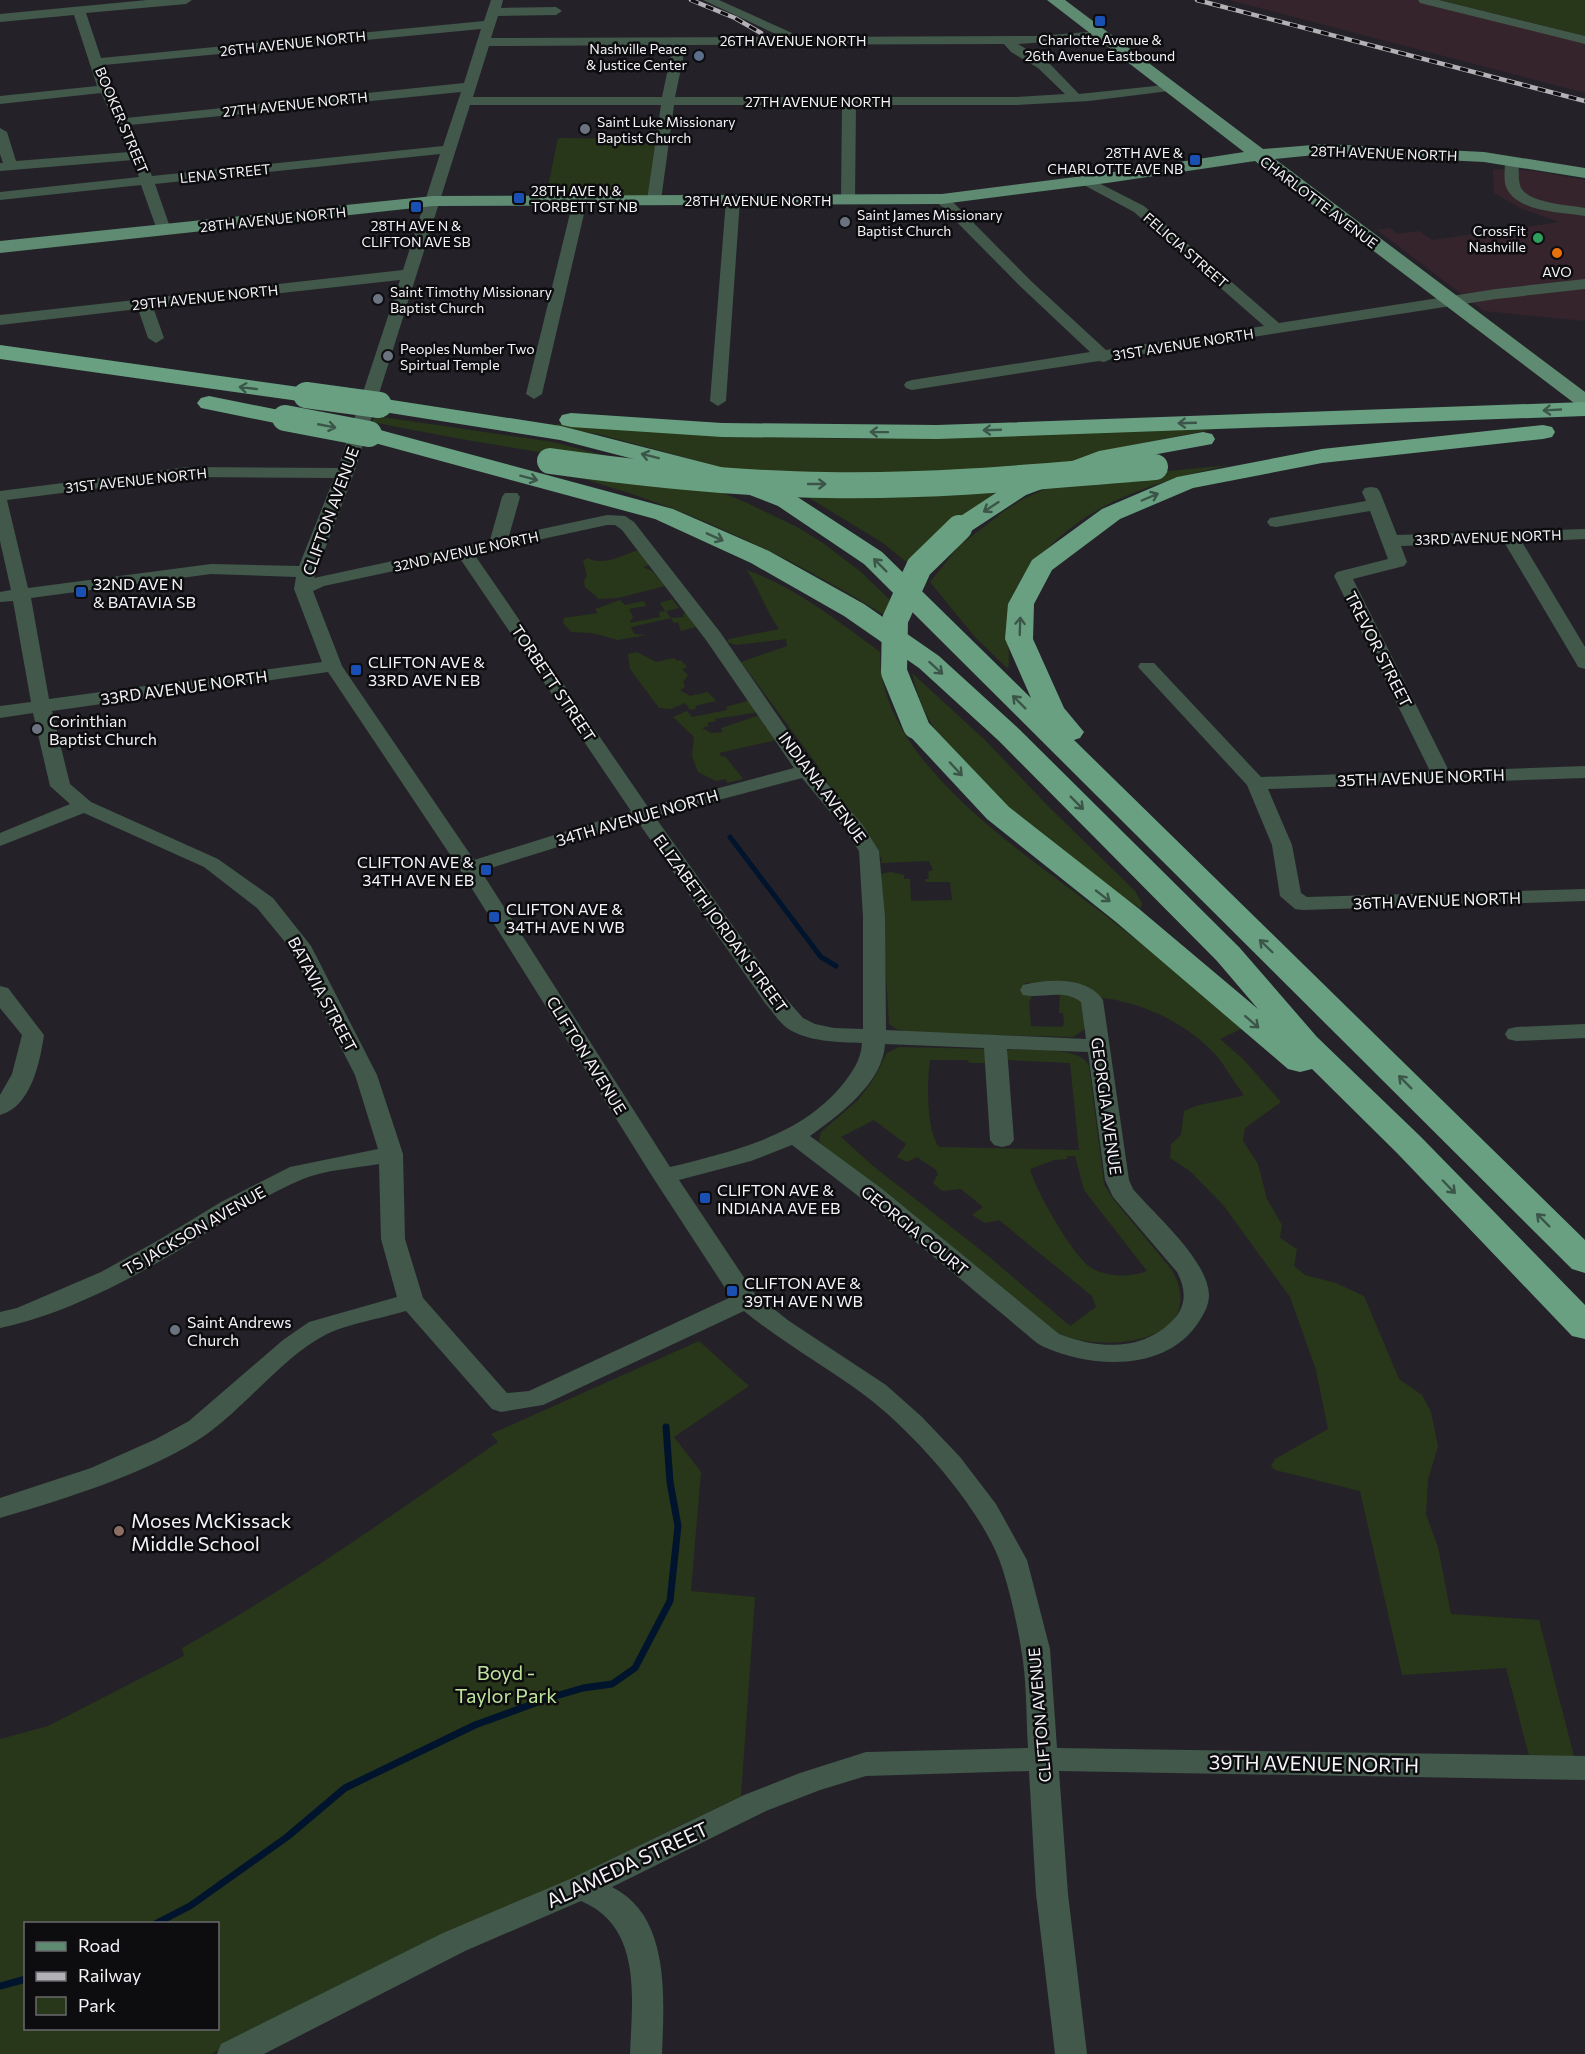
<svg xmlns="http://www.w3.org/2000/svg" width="1585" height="2054" viewBox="0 0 1585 2054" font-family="Commissioner,sans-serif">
<rect width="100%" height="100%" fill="#242228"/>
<path fill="#36242d" d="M1229,0h195l161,40v53z
M1493,169l42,2 50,9v141l-101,-10 -107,-81 13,-2 8,6 21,-3 13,9 128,-18 -38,-13 -28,-16z"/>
<path fill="#283719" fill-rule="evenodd" d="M1440,0h145v36z
M558,138l105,1 -9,61 -109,1z
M375,416l178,26 99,26c-94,-12 -187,-27 -280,-46z
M557,424l199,13 103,2 356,-10 -87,17 -74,23 -289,10 -167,-45 -43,-7z
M1229,465c-68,16 -130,32 -181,83 -11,10 -22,22 -29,35 -5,11 -10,29 -11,40 -2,15 3,32 0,46l-33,-32 -45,-55 29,-36 44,-34 20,-13 38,-17z
M548,468l163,20 36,15 50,24 26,16 38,29 29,28 -4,16c-68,-42 -138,-78 -212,-107 -41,-16 -84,-28 -126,-41z
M1012,485c-44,24 -69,43 -103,79l-26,-21 -72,-44 -13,-5z
M640,550l9,15 -6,2 9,4 13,15 -47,12 -19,1 -14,-12 -1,-6 3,-5 -4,-15 5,-3c18,9 34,-4 52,-8z
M747,570c49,18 91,51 133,82 -2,111 148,203 226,264 47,36 92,74 137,112l-23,11 23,20 38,43 -36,26 -2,13 15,23 9,35 15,26 -2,13 17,11 -3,17 11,9 31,8 28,13 35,83 23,16 9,17 7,34 -10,34 -2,34 12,33 13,67 88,6 38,148 -45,-1 -26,-99 -104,7 -42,-184 -85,-21 -4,-4 4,-7 53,-30 -12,-59 -26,-73 -66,-91 -34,-35 -20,-13 1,-14 10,-9 3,-24c20,-10 40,-9 60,-16 -10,-13 -19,-30 -30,-42 -30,-32 -77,-53 -120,-56l-6,-10 -17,-5 -46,1 1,7 6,7 -3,5 2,24 31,1 2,-3 -1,-11h-4l1,-19 21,4 4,31 -12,8 -160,-4 -17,-4 -7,-5 -9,-150 11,-2 13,3v4h6l1,22 41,-1 -2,-18h-24l-1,-3h4l-1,-7 5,-2 -4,-9 -49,2 2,-3 -10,-20 -11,-16 -38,-47 -5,-11 -77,-104 46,-16 -1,-7 -50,6 -9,-3 2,-3 50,-10c-13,-18 -20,-40 -32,-59z
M672,599l7,9 -13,3 5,7 13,-1 -1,-3 3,-1 10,14 -15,4 -3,-9 -4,1 -3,-5 -40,9 3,7 12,1 -28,5 -26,-7 -21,-1 -8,-9 1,-5 34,-5 -3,-4 25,-9 5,5 19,-4 2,5 -17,3 4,8 -4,6 31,-6 -1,-5 6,-1 -5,-8z
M637,652l19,10 18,-4 3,3 4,-1 6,7 -5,2 6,6 -5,7 2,5 -5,3 10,6 18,-4 8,9 -21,5 1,3 -6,1 -5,-7 -14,6 -12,-1 -29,-39 -2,-15z
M912,673l73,67 63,66 87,85 7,12 -1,6c-68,-48 -146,-105 -199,-170 -15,-18 -25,-43 -30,-66z
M750,700l9,12 -44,7 1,2 -9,2 2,3 -7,2 9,5 12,-1 -2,-4 36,-12 6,4 2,8 12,-2 8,12 -66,15 3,4 3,-1 18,23 -16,4 -1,-4 -10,2 -18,-9 -6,-16 2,-19 -21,-20 14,-6 5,6 35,-7 -1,-3z
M899,1047l85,2 3,3 -2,11h-16l-1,-3h-38c-3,23 -4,69 9,87l140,3 -9,-87 -64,-3v-8l2,-2c19,0 74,-4 81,16l15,118 9,15 59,71c40,74 -71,85 -117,62l-231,-184 -5,-7 2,-9 37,-32 15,-20 14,-27zM874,1120l32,24 -9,13 10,5 10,-5 19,13 2,4 -5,9 9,8 19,-2 22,18 -11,8 13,8 14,-3 93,76 4,11 -26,19 -83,-71 -114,-89 -32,-29zM1066,1156h9l9,34 63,81c-16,6 -37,7 -54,-2 -18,-9 -58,-79 -63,-100l24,-9 14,-1z
M699,1341l50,45 -75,51 27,35 -10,119 64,6 -14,199 -530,258h-211v-315l48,-13 136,-70 -2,-8c110,-61 213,-135 316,-206l-7,-8zM26,1924h192v104h-192z"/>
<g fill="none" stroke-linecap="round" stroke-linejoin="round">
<path stroke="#00142d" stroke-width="5" d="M730,837l91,120 15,9"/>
<path stroke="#00142d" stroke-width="7" d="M155,1924l35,-18 97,-69 58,-49 130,-63 74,-27 34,-10 29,-4 23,-16 35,-67 8,-75 -8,-44 -4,-55
M0,1986l26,-7"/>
<path fill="#42584b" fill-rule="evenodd" d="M147,0h45l-6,4 -100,9 15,45 383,-37 7,-21h12l-2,8 55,-1 6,4 -6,4 -58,1 -7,22 291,-1 -79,-37h16l82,37 237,-1 62,-5 6,4 -1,3 -87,6 30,18 31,32 95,-10 2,3 -2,3 -5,1 -80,10 -73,4h-160l-1,94 -7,4 -7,-4 1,-94h-168l-13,95 -7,4 -7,-4 14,-95h-191l-116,368 -40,105 176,-38 12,-43 3,-4h12l3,4 -11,39 98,-21 18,1 9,6 86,110 93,135 49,57 17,27 6,66 1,113 200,9 -5,-37c-17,-14 -39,-3 -58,-7l-3,-5 3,-5c25,-6 64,-9 80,15l26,180 4,9c22,26 75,71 76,106 0,9 -4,17 -9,25 -32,52 -106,49 -156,27 -9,-4 -17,-13 -25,-19 -16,-14 -33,-27 -49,-41 -58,-49 -117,-96 -178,-142l-41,16 -72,19 76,114 34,27 97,64 36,32 38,40 36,47 31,56 23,89 7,99 528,8v24l-526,-9 9,123 19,160h-32l-19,-160 -7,-123 -163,5 -46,14 -54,21 -154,76c59,29 52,112 50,167h-32c2,-55 13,-127 -49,-153l-116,50 -201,103h-47l4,-10 222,-111 127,-54 174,-84 56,-22 66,-21 162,-4c-2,-33 -1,-68 -7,-100 -4,-26 -13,-65 -22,-89 -22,-55 -85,-126 -132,-162 -40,-30 -84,-54 -123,-86l-201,94 -42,7 -9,-3 -86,-98c-23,7 -59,13 -79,23 -42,21 -81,72 -120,100 -55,38 -142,65 -207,84v-20l91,-30 65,-29 33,-18 94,-81 26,-18 88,-25 -16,-58 -2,-75c-23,4 -55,6 -76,15 -45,19 -86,48 -127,73 -54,32 -115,63 -176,76v-16l17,-4 84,-36 56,-31 64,-39 69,-35 88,-18 -23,-74 -65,-127 -33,-40 -53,-41 -120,-54 -84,33v-13l70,-29 -20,-18 -17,-73 -33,5v-12l31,-4 -18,-101 -13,1v-10l11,-2 -11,-49v-50l188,-24 150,1 62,-188 -247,27 11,31 -8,5 -8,-5 -10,-29 -138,16v-10l403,-45 37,-116 -285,30 16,46 -7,4 -7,-4 -16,-45 -141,15v-8l139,-15 -6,-17 -133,11v-8h3l-3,-9v-26l7,4 9,29 113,-9 -28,-59 -101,11v-8l97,-10 -23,-71 -74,7v-8zM481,29l-17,54 -338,35 -14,-29 -8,-24zM1004,44l7,8 27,16 27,26 -49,3h-341l11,-52zM673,45l-11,52h-189l16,-51zM461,92l-18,54 -291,30 -22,-51zM188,477l146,1 -35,88 -88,-2 -183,24 -21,-88zM607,525h8l7,5 84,110 88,128 -146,39 -174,-253zM459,557l172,254 -157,49 -132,-194 -29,-75 11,-5zM211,574l85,3 -2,12 28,73 -273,37 -18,-101zM328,672l131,196 193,308 79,121 -202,94 -22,2 -84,-95 -18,-59 -2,-85 -26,-79 -66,-129 -38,-48 -55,-39 -127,-57 -21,-18 -18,-73zM802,778l44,53 13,20 4,66v112l-29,-1 -19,-4 -12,-6 -22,-25 -126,-176zM638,822l127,181c7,8 14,19 22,25 20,14 52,14 75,15 -1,17 -9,28 -19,41 -43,53 -110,67 -173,83l-189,-296zM885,1044l99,4 6,92 4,5 8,2 8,-2 4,-5 -7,-91 81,3 17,128 8,17 64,75c9,17 10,34 -4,48 -31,32 -75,29 -114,14l-178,-146 -71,-52c29,-21 73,-53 75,-92z
M1418,0h21l146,36v8l-165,-41z
M1512,157l7,4c0,7 -1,17 1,24 4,18 50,20 65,23v8c-23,-4 -65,-3 -78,-27 -4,-7 -2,-20 -2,-28z
M1087,177l57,29 135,117 217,-34 89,-10v10l-89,10 -385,60 -7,3 -5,-1 -187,29 -6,-2 -2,-3 2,-3 6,-2 178,-28 -69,-65 -84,-85 -2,-3 7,-4 5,1 84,85 75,69 158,-24 -130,-114 -52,-28 -2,-3z
M733,196l7,4 -14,201 -8,5 -8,-5 16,-201z
M580,197l7,4 -45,193 -8,5 -8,-5 47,-193z
M1371,487l6,1 3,4 17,43 188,-6v10l-63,3 63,105v22l-7,-2 -2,-4 -72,-121 -103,4 6,16 -3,4 -51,13 96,192 136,-5v12l-317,11 24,56 9,48 6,4 278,-8v12l-282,9 -8,-1 -15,-13 -8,-51 -25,-60 -109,-118 2,-4h14l107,114 169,-6 -96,-195 3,-4 51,-13 -18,-48 -94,16 -6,-1 -3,-4 3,-4 6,-1 90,-16 -4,-9 3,-4z
M0,986l8,2 36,47c-4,27 -13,72 -44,80v-20l12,-21 10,-39 -22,-27z
M1585,1024v14l-69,3 -8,-2 -3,-5 3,-5 8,-2z"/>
<path fill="#5e8b72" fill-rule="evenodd" d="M1047,0h18l198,149 62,-5 159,8 101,16v10l-101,-16 -159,-8 -50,5 310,233v16l-7,-2 -323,-245 -148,22 -165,21 -509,2 -433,47v-12l433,-45 509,-2 165,-21 137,-21z"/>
<path fill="#69a082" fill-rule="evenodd" d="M0,345l306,43 8,2 4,5 -4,5 -8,2 -306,-43z
M209,396l85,17 3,5 -3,5 -9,2 -84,-17 -4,-5 4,-5z
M379,398l182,28 160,41 75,29 86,56 149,146 -26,-59 3,-35 24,-44 70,-51 75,-32 145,-28 221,-24 9,2 3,5 -3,5 -9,2 -221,24 -129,25 -73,31 -68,51 -18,34 -1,35 31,69 20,24 -4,6 -6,2 511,500v33l-13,-4 -708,-705 -86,-58 -75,-29 -143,-37 -189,-30 -4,-5 4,-5z
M1585,402v14l-648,23 -215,-2 -151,-10 -9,-2 -3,-5 3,-5 9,-2 151,10 215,2z
M369,427l304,82 96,42 95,53 75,52 80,73 220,218 78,90 104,100 164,168v34l-13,-3 -175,-183 -85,-84 -12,3 -12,-3 -172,-147 -129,-103 -81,-87 -4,-6 4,-6 10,-3 10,3 83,87 129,101 120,101 -41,-48 -218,-220 -80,-73 -75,-52 -93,-53 -96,-44 -295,-80 -3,-5 3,-5z
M1203,432l9,2 3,5 -3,5 -98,18 -88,33 -58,38 -9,3 -9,-3 -4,-5 4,-5 58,-38 91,-34z"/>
<defs>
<path id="rail" d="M691,0l44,18 26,15
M1197,0l388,101"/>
</defs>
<use href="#rail" stroke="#b2b1b5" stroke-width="4.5"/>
<use href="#rail" stroke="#0d0c0f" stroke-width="3" stroke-dasharray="8" stroke-linecap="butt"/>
<path stroke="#69a082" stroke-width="26" d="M306,395l73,10
M285,418l84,16
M550,461c92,13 184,23 277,24 110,2 219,-9 328,-18
M916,726l-22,-54 1,-52 24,-53 40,-39"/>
</g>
<defs><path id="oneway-shaft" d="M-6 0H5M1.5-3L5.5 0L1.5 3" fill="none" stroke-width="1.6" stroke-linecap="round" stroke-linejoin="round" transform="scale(1.5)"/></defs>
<g stroke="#3b5648">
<use href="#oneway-shaft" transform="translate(248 388) rotate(-173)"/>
<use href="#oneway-shaft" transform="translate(1552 410) rotate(177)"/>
<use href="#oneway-shaft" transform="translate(1187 423) rotate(178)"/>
<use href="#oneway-shaft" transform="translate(327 426) rotate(11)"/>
<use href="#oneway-shaft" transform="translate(992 430) rotate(178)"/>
<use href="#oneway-shaft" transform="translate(879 432) rotate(-179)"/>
<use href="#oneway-shaft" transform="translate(650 456) rotate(-166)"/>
<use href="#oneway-shaft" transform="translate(529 478) rotate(15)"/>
<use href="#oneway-shaft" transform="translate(817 484)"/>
<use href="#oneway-shaft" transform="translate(1150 497) rotate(-23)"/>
<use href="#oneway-shaft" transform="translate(991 507) rotate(147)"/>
<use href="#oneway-shaft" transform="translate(715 537) rotate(24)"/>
<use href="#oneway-shaft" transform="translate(880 565) rotate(-135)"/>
<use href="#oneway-shaft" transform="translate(1020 626) rotate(-88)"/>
<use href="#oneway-shaft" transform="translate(936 668) rotate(42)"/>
<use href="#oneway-shaft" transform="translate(1019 702) rotate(-135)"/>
<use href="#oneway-shaft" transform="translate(956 769) rotate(47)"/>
<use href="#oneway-shaft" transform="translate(1077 803) rotate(45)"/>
<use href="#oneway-shaft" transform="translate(1103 896) rotate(38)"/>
<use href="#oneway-shaft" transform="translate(1266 946) rotate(-136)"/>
<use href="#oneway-shaft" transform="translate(1252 1022) rotate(41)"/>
<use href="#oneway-shaft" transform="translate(1405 1082) rotate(-135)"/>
<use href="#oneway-shaft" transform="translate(1449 1187) rotate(46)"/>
<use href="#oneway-shaft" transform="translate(1543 1220) rotate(-135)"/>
</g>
<g fill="#1a4fb4" stroke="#0d0c0f" stroke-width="2">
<rect x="1094" y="15" width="12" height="12" rx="3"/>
<rect x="1189" y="154" width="12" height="12" rx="3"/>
<rect x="513" y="192" width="12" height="12" rx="3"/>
<rect x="410" y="201" width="12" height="12" rx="3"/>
<rect x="75" y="586" width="12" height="12" rx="3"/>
<rect x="350" y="664" width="12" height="12" rx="3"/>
<rect x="480" y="864" width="12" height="12" rx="3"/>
<rect x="488" y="911" width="12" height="12" rx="3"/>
<rect x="699" y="1192" width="12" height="12" rx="3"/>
<rect x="726" y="1285" width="12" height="12" rx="3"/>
</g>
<circle fill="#5c6f8a" stroke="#0d0c0f" stroke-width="2" cx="699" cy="56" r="6"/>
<g fill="#6b7280" stroke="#0d0c0f" stroke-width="2">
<circle cx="585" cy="129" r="6"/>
<circle cx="845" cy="222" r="6"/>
<circle cx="378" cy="299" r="6"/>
<circle cx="388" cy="356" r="6"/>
<circle cx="37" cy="729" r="6"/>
<circle cx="175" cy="1330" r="6"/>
</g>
<circle fill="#2e9e5b" stroke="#0d0c0f" stroke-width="2" cx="1538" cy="238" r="6"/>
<circle fill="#e8710a" stroke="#0d0c0f" stroke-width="2" cx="1557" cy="253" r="6"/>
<circle fill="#8d6e63" stroke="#0d0c0f" stroke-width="2" cx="119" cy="1531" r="6"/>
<g text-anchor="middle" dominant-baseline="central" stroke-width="5" stroke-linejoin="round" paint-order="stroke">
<g font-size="14" fill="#f4f3f7" stroke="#0d0c0f" text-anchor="start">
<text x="1100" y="39" text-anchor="middle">Charlotte Avenue &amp;<tspan x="1100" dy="16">26th Avenue Eastbound</tspan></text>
<text x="687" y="48" text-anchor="end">Nashville Peace<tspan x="687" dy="16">&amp; Justice Center</tspan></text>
<text x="597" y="121">Saint Luke Missionary<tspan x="597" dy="16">Baptist Church</tspan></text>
<text x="1183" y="152" text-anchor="end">28TH AVE &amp;<tspan x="1183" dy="16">CHARLOTTE AVE NB</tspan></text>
<text x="531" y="190">28TH AVE N &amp;<tspan x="531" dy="16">TORBETT ST NB</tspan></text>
<text x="857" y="214">Saint James Missionary<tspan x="857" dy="16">Baptist Church</tspan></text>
<text x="416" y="225" text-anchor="middle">28TH AVE N &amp;<tspan x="416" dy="16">CLIFTON AVE SB</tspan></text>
<text x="1526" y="230" text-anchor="end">CrossFit<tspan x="1526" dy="16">Nashville</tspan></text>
<text x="1557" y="271" text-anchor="middle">AVO</text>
<text x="390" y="291">Saint Timothy Missionary<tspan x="390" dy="16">Baptist Church</tspan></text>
<text x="400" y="348">Peoples Number Two<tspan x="400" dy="16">Spirtual Temple</tspan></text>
</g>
<g font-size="14" fill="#f4f3f7" stroke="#0d0c0f">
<text x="793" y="40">26TH AVENUE NORTH</text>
<text transform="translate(293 43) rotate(-6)">26TH AVENUE NORTH</text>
<text x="818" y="101">27TH AVENUE NORTH</text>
<text transform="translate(295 104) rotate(-6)">27TH AVENUE NORTH</text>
<text transform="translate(122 120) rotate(67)">BOOKER STREET</text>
<text transform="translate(1384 153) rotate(2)">28TH AVENUE NORTH</text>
<text transform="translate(225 173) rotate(-6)">LENA STREET</text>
<text x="758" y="200">28TH AVENUE NORTH</text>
<text transform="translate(1319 202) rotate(37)">CHARLOTTE AVENUE</text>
<text transform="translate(273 219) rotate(-6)">28TH AVENUE NORTH</text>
<text transform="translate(1186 250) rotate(41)">FELICIA STREET</text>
<text transform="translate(205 297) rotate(-6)">29TH AVENUE NORTH</text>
<text transform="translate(1183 344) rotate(-9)">31ST AVENUE NORTH</text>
<text transform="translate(136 480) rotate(-6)">31ST AVENUE NORTH</text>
<text transform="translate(1488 537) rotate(-2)">33RD AVENUE NORTH</text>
<text transform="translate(466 551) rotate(-12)">32ND AVENUE NORTH</text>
</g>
<g font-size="16" fill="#f4f3f7" stroke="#0d0c0f">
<text transform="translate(330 511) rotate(-70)">CLIFTON AVENUE</text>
<text transform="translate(1379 649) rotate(63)">TREVOR STREET</text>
<text transform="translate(554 683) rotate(56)">TORBETT STREET</text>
<text transform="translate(184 687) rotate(-8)">33RD AVENUE NORTH</text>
<text transform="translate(1421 777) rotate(-2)">35TH AVENUE NORTH</text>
<text transform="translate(823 787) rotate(53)">INDIANA AVENUE</text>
<text transform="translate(637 817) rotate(-16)">34TH AVENUE NORTH</text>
<text transform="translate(1437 900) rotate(-2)">36TH AVENUE NORTH</text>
<text transform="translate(721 923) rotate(54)">ELIZABETH JORDAN STREET</text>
<text transform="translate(323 994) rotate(62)">BATAVIA STREET</text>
<text transform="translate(587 1055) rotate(58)">CLIFTON AVENUE</text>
<text transform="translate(1107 1106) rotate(82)">GEORGIA AVENUE</text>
<text transform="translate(194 1230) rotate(-30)">TS JACKSON AVENUE</text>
<text transform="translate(915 1230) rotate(39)">GEORGIA COURT</text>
<text transform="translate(1039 1715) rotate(-95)">CLIFTON AVENUE</text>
</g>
<g font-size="16" fill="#f4f3f7" stroke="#0d0c0f" text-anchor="start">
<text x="93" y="583">32ND AVE N<tspan x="93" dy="18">&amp; BATAVIA SB</tspan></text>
<text x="368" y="661">CLIFTON AVE &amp;<tspan x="368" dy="18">33RD AVE N EB</tspan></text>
<text x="49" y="720">Corinthian<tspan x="49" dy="18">Baptist Church</tspan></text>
<text x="474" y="861" text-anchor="end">CLIFTON AVE &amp;<tspan x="474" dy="18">34TH AVE N EB</tspan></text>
<text x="506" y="908">CLIFTON AVE &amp;<tspan x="506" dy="18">34TH AVE N WB</tspan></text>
<text x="717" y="1189">CLIFTON AVE &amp;<tspan x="717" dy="18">INDIANA AVE EB</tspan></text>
<text x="744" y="1282">CLIFTON AVE &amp;<tspan x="744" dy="18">39TH AVE N WB</tspan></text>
<text x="187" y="1321">Saint Andrews<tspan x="187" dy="18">Church</tspan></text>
</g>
<g font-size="20" fill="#f4f3f7" stroke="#0d0c0f" text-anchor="start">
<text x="131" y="1520">Moses McKissack<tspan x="131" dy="23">Middle School</tspan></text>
</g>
<g font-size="20" fill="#bfe59d" stroke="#0d0c0f">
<text x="506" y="1672">Boyd -<tspan x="506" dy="23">Taylor Park</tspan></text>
</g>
<g font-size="20" fill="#f4f3f7" stroke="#0d0c0f">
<text transform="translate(1314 1763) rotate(1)">39TH AVENUE NORTH</text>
<text transform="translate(627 1864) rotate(-25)">ALAMEDA STREET</text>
</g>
</g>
<rect x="24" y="1922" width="195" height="108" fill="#0d0c0f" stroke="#69686c" stroke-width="1.5"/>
<rect x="36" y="1942" width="30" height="9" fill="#5e8b72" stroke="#69686c" stroke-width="1.5"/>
<text x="78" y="1952" font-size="18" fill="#f4f3f7">Road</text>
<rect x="36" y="1972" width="30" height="9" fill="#b2b1b5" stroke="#69686c" stroke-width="1.5"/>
<text x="78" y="1982" font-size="18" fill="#f4f3f7">Railway</text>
<rect x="36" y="1997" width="30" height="18" fill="#283719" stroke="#69686c" stroke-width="1.5"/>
<text x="78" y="2012" font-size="18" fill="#f4f3f7">Park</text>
</svg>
